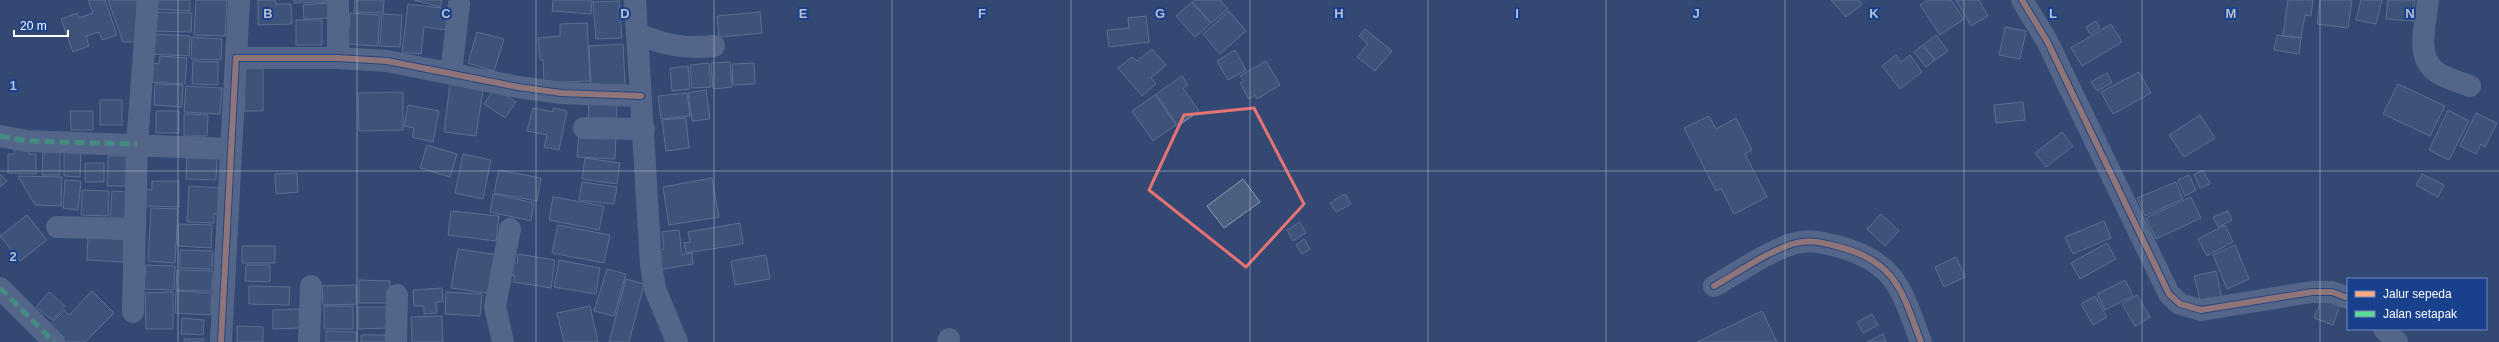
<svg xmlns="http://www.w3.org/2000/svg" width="2499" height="342" viewBox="0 0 2499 342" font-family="Arial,sans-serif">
<rect width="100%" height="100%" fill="#334872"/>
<path fill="#4d5f80" stroke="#8e9bb4" d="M88,0h17l12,35 -15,5 -3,-8 -13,4 3,10 -16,6 -12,-33 16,-6 2,5 14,-5z
M108,0h29v42h-14z
M150,0h40v11l-34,-2z
M196,0h31l-2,36 -31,-1z
M258,0h17l1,4h15l1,20 -34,1z
M294,0h37v2l-37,1z
M355,0h29l-1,13 -29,-1z
M414,0h28l-2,7z
M553,0h39l-1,14 -39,-3z
M1194,0h26l8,9 -17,14 -19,-21z
M1831,0h28l3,4 -16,13z
M1928,0h23l13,19 -24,16 -20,-30z
M1956,0h23l9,16 -17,10z
M2288,0h25l-2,16 -6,-1 -4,23 -18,-2z
M2320,0h32l-4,28 -31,-4z
M2361,0h21l-6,24 -20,-4z
M2388,0h27l-2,21 -27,-2z
M619,1l3,37 -26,1 -3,-37z
M1192,2l19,21 -16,14 -19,-21z
M330,3v15l-26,1 -1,-14z
M408,4l42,5 -3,21 -23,-3 -3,27 -19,-2z
M1229,11l17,20 -26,23 -17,-20z
M152,12l40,1 -1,19 -40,-1z
M760,12l2,21 -43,4 -2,-21z
M350,13l30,2 -2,31 -30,-2z
M382,14l20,1 -2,32 -20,-1z
M1146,16l3,26 -40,5 -2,-17 22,-2 -1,-10z
M296,20h26v25h-26z
M2096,21l4,7 -10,6 -4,-7z
M587,23l3,58 -46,2 -1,-23h-3l-2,-22 22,-2v-12z
M2111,24l11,18 -40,24 -11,-18z
M2005,27l21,4 -6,28 -21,-4z
M1365,29l27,22 -17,20 -18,-14 11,-13 -9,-8z
M477,32l27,7 -10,32 -26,-8z
M152,34l38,2 -1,20 -38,-2z
M1936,35l12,16 -13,9 -12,-15z
M2277,35l24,3 -2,16 -25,-4z
M192,37l30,2 -1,21 -30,-1z
M623,44l2,41 -34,2 -2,-41z
M1923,45l12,15 -9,7 -12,-15z
M1152,49l14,16 -15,13 5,6 -14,12 -24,-28 14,-11 5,4z
M1235,50l11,20 -18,10 -11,-19z
M1896,55l5,7 9,-7 12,17 -22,17 -18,-23z
M160,56l27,2 -2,26 -37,-2 1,-19 10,1z
M193,61l25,1v23l-26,-1z
M1266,61l14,24 -23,14 -2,-4 -6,4 -9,-16 4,-2 -4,-5z
M730,62l2,25 -19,2 -2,-26z
M709,63l2,24 -19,1 -2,-23z
M754,63l1,21 -22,1 -1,-21z
M688,66l2,23 -18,2 -2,-23z
M244,68h19v43h-19z
M2139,72l12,21 -38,21 -12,-22z
M2107,73l5,10 -15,8 -6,-9z
M1182,76l6,9 -5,3 16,23 -21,15 -22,-32z
M155,84l28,1 -1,22 -28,-2z
M450,84l33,5 -7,47 -32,-4z
M2398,84l47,22 -15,30 -47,-22z
M186,86l36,2 -2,26 -36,-2z
M495,88l21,14 -11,16 -21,-14z
M706,90l4,29 -18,2 -4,-28z
M403,92v38l-44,1 -1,-38z
M687,93l3,23 -29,3 -3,-23z
M1155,95l21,30 -23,16 -21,-30z
M100,100h22v25h-22z
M589,100l28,1 -1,23 -28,-2z
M2023,102l2,18 -29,3 -2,-18z
M408,105l31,6 -6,31 -21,-5 2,-9 -10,-2z
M533,108l20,4v-4l14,3 -8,39 -15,-3 3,-12 -20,-4z
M2448,110l21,11 -20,39 -20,-10z
M70,111h23v19h-22z
M156,111h23v22h-23z
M2476,113l21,10 -12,24 -4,-3 -5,10 -16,-8z
M184,114l24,1 -1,21h-23z
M2200,115l15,23 -31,19 -15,-22z
M1709,116l7,13 20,-11 16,32 -7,4 22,43 -33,17 -13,-26 -5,3 -32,-63z
M686,118l3,30 -23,3 -4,-31z
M579,131l37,3 -1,25 -38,-2z
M2062,132l11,14 -27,21 -11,-14z
M14,145h14l1,9h7v20l-28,-1v-19h6z
M427,145l30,9 -7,23 -30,-9z
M43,149l17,1v25h-18z
M64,149h17l-1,28 -16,-1z
M463,154l28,6 -8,39 -28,-6z
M187,155l30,1 -1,24 -30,-1z
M108,156h19l-1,30h-19z
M585,158l35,5 -3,21 -35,-5z
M85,163h19v19h-19z
M499,170l42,8 -4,23 -43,-8z
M2203,170l7,14 -10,4 -6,-13z
M297,173l1,19 -22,2 -1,-20z
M0,174l7,7 -7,6z
M2422,174l22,11 -6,12 -22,-12z
M2189,175l7,15 -11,6 -7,-16z
M18,176l44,1 -1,29 -26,-1z
M712,178l7,39 -50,8 -6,-38z
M1243,179l17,23 -36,26 -17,-22z
M65,180l16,1 -3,29 -15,-2z
M152,181h27v26l-36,-1v-17l9,1z
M582,182l35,5 -3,17 -35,-4z
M2176,182l7,17 -38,17 -8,-18z
M189,186l34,2 -2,26h-7v9l-27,-1z
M82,190l27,1 -1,25 -27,-1z
M112,191l17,1 -2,30h-17z
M493,194l41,9 -3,18 -41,-9z
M1345,194l6,10 -15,8 -6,-9z
M553,197l51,9 -5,24 -50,-10z
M2191,197l10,21 -45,21 -10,-21z
M151,208l27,1 -3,54 -27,-2z
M451,211l48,5 -3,25 -48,-6z
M2228,211l4,9 -14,7 -5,-10z
M1881,214l18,17 -14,15 -18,-17z
M27,215l20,25 -27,21 -20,-25z
M2104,221l7,17 -38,16 -8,-17z
M1300,222l6,11 -13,8 -6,-11z
M740,223l3,21 -57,9 -2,-10 6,-1 -2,-10z
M178,224l34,1 -1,23 -33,-2z
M558,225l52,10 -6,28 -52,-10z
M2225,225l8,17 -26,14 -9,-17z
M679,230l3,25 10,-2 1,11 -34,6v-20l5,-1 -2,-17z
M88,238l36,1 -1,23 -36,-2z
M1304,239l6,10 -8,5 -6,-9z
M2107,243l9,16 -36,20 -9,-16z
M2235,245l14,34 -22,10 -14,-34z
M242,246h33v17h-33z
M458,249l41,6 -6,39 -42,-6z
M180,250l33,1 -1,18 -32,-1z
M518,254l37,6 -4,28 -38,-6 2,-6 -6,-1 2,-12h6z
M766,255l4,24 -35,6 -4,-24z
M1956,257l9,20 -21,10 -9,-20z
M559,260l41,8 -4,26 -42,-7z
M146,265l29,1 -1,24 -30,-1z
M246,265h24v17l-25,-1z
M607,269l19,5 -12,42 -20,-5z
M177,270l36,1 -1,20 -36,-1z
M2216,271l7,31 -21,5 -8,-31z
M626,279l18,5 -15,58h-20z
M359,280l31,1v22h-31z
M2125,280l8,16 -28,14 -8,-16z
M356,285l1,19 -34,1 -1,-19z
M249,286l41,1 -1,18 -40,-1z
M442,288l1,14h-7l1,11 -13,1v-8h-10l-1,-16z
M92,291l22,22 -29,29h-20l-17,-16 16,-16 5,5z
M176,291l36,2 -1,22 -36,-2z
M49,292l16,14 -13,14 -16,-13z
M173,292v37h-27l-1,-36z
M446,292l36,2 -2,22 -35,-2z
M2137,295l13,22 -15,9 -13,-22z
M2095,296l12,21 -14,8 -12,-21z
M2322,298l18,7 -7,20 -19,-7z
M324,306h29v23h-29z
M590,306l8,36h-34l-7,-29z
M358,307h29v21l-29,1z
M299,309l1,19 -27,1v-19z
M1762,311l15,31h-80z
M1872,314l6,11 -15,8 -6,-11z
M442,316l1,26h-31l-1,-25z
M182,318l22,2 -1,15 -22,-1z
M237,326l26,1v15h-26z
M326,331l31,1v10h-31z
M1883,334l3,8h-19z
M361,335h27v7h-27z
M184,339h20l-1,3h-19z"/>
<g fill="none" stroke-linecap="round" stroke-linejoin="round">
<path stroke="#7a89a6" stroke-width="22" d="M635,0l16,265 4,24 22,53
M2022,0l25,41 122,253 11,10 21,6 111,-18h20l16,6
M2428,0c-2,22 -13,55 7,71 9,7 24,11 35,15
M637,34c29,11 46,15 77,12
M236,58l3,-58
M338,58v-58
M451,73l8,-69
M584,128l60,1
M0,136l27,5 204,8
M57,227l78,2
M1714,286c25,-14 51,-33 78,-42 15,-5 29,-2 44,2 60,15 65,43 85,96
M0,288l54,54
M133,312l4,-168 11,-144
M2384,329l13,13
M221,342l15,-284h102l49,3 131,26 43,6 80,3
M309,342l2,-56
M396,342l1,-47
M503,342l-8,-35 15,-78
M948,342l1,-3"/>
<path stroke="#5adb95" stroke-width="5" stroke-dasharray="10 5" stroke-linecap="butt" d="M0,136l27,5 110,3
M0,288l54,54"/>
<defs>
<path id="cycleway" d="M2022,0l25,41 122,253 11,10 21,6 111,-18h20l16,6
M1714,286c25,-14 51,-33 78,-42 15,-5 29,-2 44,2 60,15 65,43 85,96
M221,342l15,-284h102l49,3 131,26 43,6 80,3"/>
</defs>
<use href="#cycleway" stroke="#19408c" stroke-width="8"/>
<use href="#cycleway" stroke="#ffac80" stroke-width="6"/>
</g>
<path d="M0 0H2499V342H0ZM1254,108l50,96 -58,63 -97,-77 35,-75z" fill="#334872" fill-opacity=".55" fill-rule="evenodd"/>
<path fill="none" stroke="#e47373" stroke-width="3" stroke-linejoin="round" d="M1254,108l50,96 -58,63 -97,-77 35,-75z"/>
<path fill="none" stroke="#b8bfce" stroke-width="1" stroke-opacity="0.55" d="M178,0v342M357,0v342M536,0v342M714,0v342M892,0v342M1071,0v342M1250,0v342M1428,0v342M1606,0v342M1785,0v342M1964,0v342M2142,0v342M2320,0v342M0,171h2499"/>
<g font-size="13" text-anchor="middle" font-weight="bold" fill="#b8bfce" stroke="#19408c" stroke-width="4" stroke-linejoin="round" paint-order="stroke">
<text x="268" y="18">B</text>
<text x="446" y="18">C</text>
<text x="625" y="18">D</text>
<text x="803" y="18">E</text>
<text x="982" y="18">F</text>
<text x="1160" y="18">G</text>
<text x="1339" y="18">H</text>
<text x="1517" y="18">I</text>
<text x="1696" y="18">J</text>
<text x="1874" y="18">K</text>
<text x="2053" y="18">L</text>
<text x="2231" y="18">M</text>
<text x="2410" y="18">N</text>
<text x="13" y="90">1</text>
<text x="13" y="261">2</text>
</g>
<rect x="2347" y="278" width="140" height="52" fill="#19408c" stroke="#758cba"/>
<rect x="2355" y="291" width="20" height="6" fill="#ffac80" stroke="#758cba"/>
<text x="2383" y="298" font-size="12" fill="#ffffff">Jalur sepeda</text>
<rect x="2355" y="311" width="20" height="6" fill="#5adb95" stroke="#758cba"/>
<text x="2383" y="318" font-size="12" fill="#ffffff">Jalan setapak</text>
<path d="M14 30v6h54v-6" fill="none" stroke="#ffffff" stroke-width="2"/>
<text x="20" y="30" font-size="12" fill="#ffffff" stroke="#19408c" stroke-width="3" paint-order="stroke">20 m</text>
</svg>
